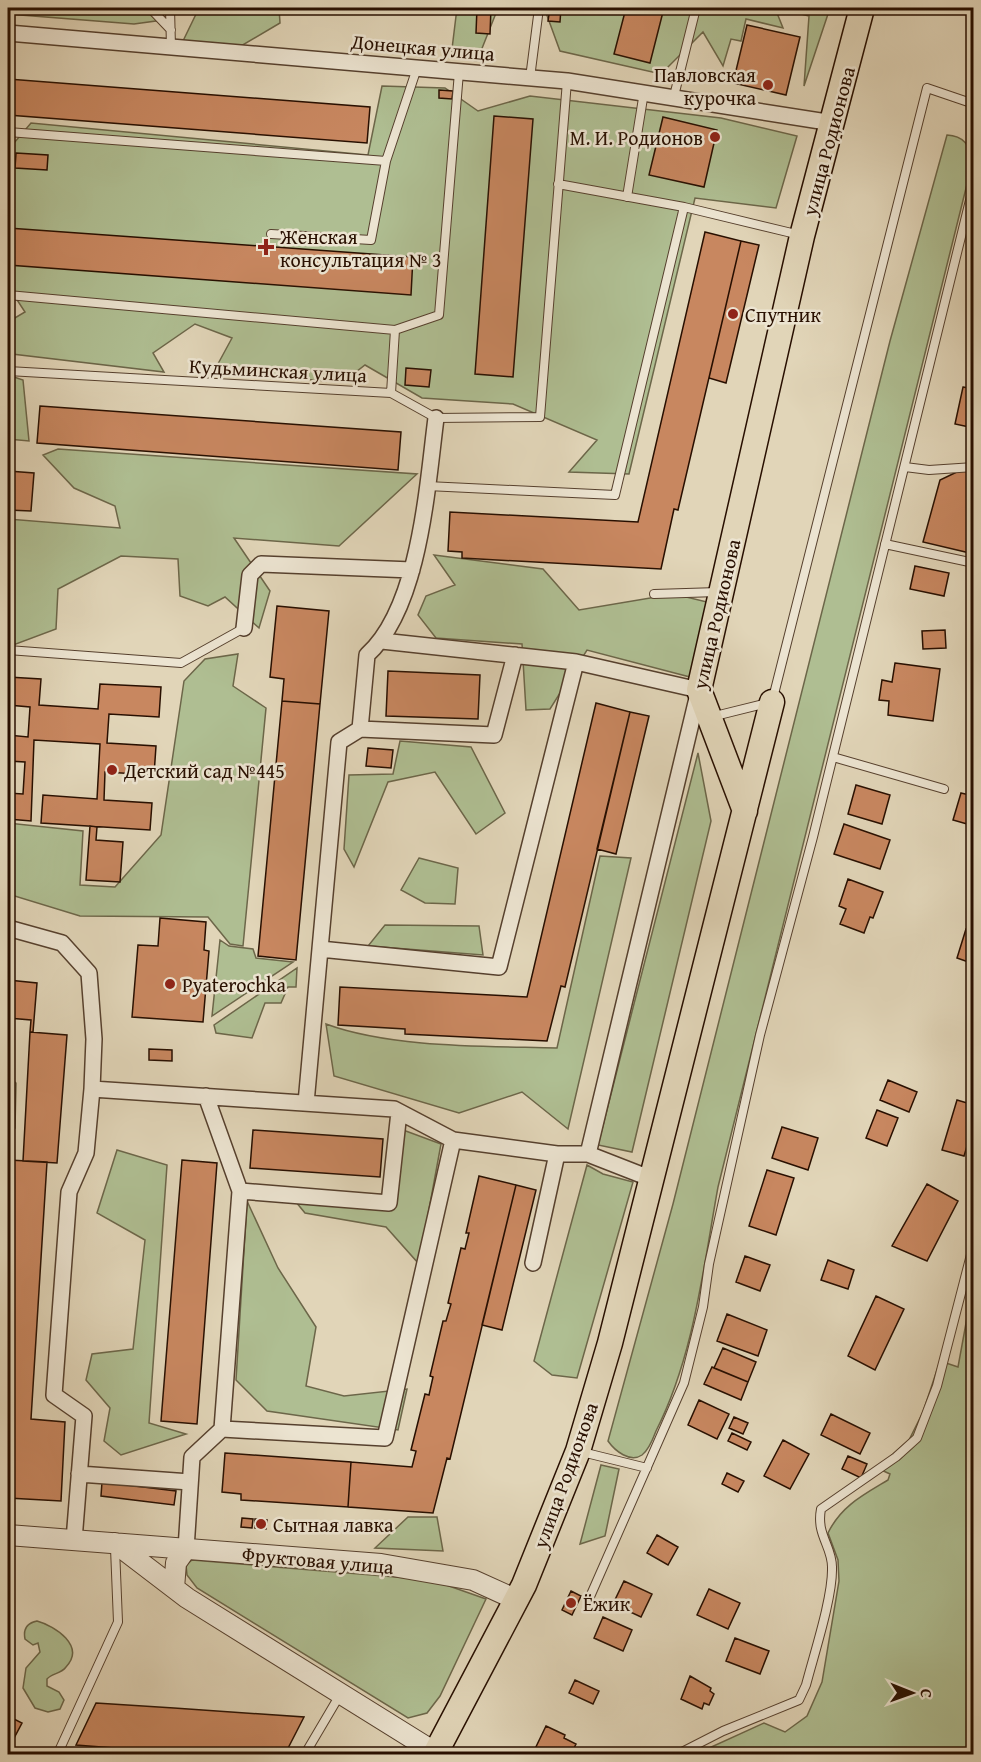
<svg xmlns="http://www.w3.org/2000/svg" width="981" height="1762" viewBox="0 0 981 1762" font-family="'Gentium Book Plus',serif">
<rect width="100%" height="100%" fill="#e1d5b8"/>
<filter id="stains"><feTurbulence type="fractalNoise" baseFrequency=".00333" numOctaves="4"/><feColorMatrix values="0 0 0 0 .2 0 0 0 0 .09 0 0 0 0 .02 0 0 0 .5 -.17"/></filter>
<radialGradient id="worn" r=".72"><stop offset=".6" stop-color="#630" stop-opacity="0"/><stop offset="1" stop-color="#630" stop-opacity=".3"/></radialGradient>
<path fill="#afbe92" stroke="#6c6649" stroke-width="1.5" d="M8,8h156l-1,12 -29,4 -126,-10z
M199,8h80l1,15 -39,23 -59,-3z
M457,8h41l-21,53 -26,-4z
M525,8h250l8,20 -37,-9 -5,22 -10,-2 -8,27 -20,-34 -42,42 -101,-23 -15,-41z
M778,8h52l-26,78 5,-70z
M382,86l63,2 33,23 52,-15 191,22 76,18 -21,72 -81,-10 -66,276 -60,-2 28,-32 -84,-36 -91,-6 -57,-33 -22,17 -130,-9 19,-35 -37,-14 -42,29 11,19 -152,-18 -4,-8v-24l17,-10 -17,-26v-136l23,-27 337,32z
M947,135c17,1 22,10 26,25l-255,1027c-15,82 -24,169 -62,244 -3,8 -7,19 -14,24 -12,8 -27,-4 -34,-14l65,-237 217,-863z
M8,375l15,5 6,61 -21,-2z
M58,449l359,25 -78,72 -105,-8 36,53 -11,37 -34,-31 -17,9 -28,-10 -2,-37 -57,-3 -63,33 -2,40 -48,18v-128l112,9 -5,-22 -41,-18 -31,-33z
M434,555l109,14 36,41 95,-16 33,8 -17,75 -103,-27 -37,59 -24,1 -4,-66 -86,-6 -18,-23 8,-19 29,-11z
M238,654l-5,32 33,22 -23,238 -13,-2 -22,-27 -128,-1 -72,-22v-71l75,8 -3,54 35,2 46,-52 23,-154 21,-22z
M400,741l71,6 34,66 -29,21 -41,-62 -47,10 -34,85 -10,-18 5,-74 44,-1z
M698,753l13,68 -79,331 -34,-7z
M600,856l31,2 -63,271 -46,-37 -63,21 -125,-37 -8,-52c65,24 160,22 231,24z
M419,858l39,10 -3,36 -30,-1 -24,-13z
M385,925l94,1 4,29 -115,-9z
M220,940l9,6 24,3 3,9 37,4 -81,54z
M297,968l-1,19h-8l-7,16h-16l-13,35 -36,-5 -2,-8z
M8,1076l8,7 -1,45h-7z
M395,1127l46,17 -22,120 -33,-37 -81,-14 -9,-11 100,-9z
M117,1150l50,15 -18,258 37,11 -65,21 -17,-14 6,-33 -24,-28 6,-26 41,-5 12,-109 -48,-27z
M587,1165l16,9 30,8 -56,196 -25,-3 -18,-14z
M247,1201l31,67 38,59 -10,59 38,10 63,-7 -9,41 -131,-19 -31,-31z
M973,1285v469h-277l68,-31 21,9 22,-16 15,-34 17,-101 -1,-21 -10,-27c13,-27 35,-38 60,-53l2,-6 -13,-6 32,-28 14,-28 17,-51 18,6z
M601,1465l18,4 -14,67 -25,8z
M408,1517h29l6,34 -68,-3z
M192,1560l240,20 54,19 -46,97 -13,17 -19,5 -211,-130 -10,-13 -1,-10z
M37,1621c18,5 49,25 29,46 -5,7 -14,6 -19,12v7l12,6 5,8 -4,9 -12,3 -13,-4 -12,-20 3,-20 14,-16 -2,-9 -5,2 -8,-6c-2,-10 2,-16 12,-18z"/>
<path fill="#c88760" stroke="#280f00" stroke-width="1.5" d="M477,8h14l-1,26 -14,-1z
M550,8h11l-1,14 -12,-1z
M626,8h38l-14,55 -36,-9z
M747,25l53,12 -14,58 -53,-12z
M8,79l362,28 -3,36 -359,-28z
M439,90l14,1 -1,8 -13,-1z
M494,116l39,3 -20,258 -38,-3z
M663,117l54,13 -13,57 -55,-12z
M16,153l32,2 -1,15 -32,-2z
M8,228l405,29 -2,38 -403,-30z
M705,232l36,9 -63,269 -4,-1 -13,60 -199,-11v-6l-14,-1 2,-39 188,10z
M741,241l18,4 -33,138 -17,-5z
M974,325v32l-7,-2z
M406,368l25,2 -2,17 -24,-2z
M963,387l11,2v39l-19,-4z
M40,406l361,26 -3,38 -361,-27z
M963,469l11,3v82l-51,-12 17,-62z
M8,471l26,2 -3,38 -23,-1z
M915,566l34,7 -5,23 -34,-7z
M277,606l52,5 -9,93 -38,-3 2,-22 -14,-2z
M945,630l1,18 -23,1 -1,-18z
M895,663l45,6 -7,52 -45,-6 1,-14 -10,-1 3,-20 10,2z
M388,671l92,4 -2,44 -92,-3z
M8,677l33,2 -2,26 59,4 2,-25 61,3 -2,30 -50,-3 -2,29 49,3 -2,29 -49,-3 -1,28 48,3 -2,27 -109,-7 2,-28 54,4 3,-55 -66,-4 -3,81 -23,-2v-26l15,1 2,-32 -17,-1v-26l20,2 2,-30 -22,-2z
M282,701l38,3 -24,256 -38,-4z
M596,703l34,9 -65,275 -4,-1 -14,55 -142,-7v-5l-67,-4 2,-38 187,10z
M630,712l19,4 -33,138 -19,-5z
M368,748l25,2 -2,18 -25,-2z
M856,785l34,10 -8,29 -34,-10z
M961,793l13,3v30l-21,-6z
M844,824l46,16 -10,29 -46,-15z
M90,826l7,1 -1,13 27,2 -3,40 -34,-2z
M848,879l35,13 -10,26 -3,-1 -6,16 -24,-9 6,-15 -7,-3z
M160,918l46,4 -2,28 5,1 -6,71 -71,-5 6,-72 20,1z
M966,929l8,2v33l-17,-6z
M8,980l29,3 -4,49h-3l1,-12 -23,-2z
M30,1032l37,3 -10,128 -34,-2z
M149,1049l23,1v11l-23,-1z
M888,1080l29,12 -8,20 -29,-12z
M957,1100l17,5v18l-10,33 -22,-6z
M877,1110l21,8 -11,28 -21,-8z
M782,1127l36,11 -10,32 -36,-12z
M253,1130l130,9 -3,38 -130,-9z
M8,1160l39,2 -16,257 34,3 -4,79 -53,-3z
M182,1160l35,3 -20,261 -36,-3z
M767,1170l27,8 -18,57 -27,-9z
M479,1176l37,9 -66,274 -3,-1 -14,55 -85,-6 3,-45 61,5 4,-16 -5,-1 14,-56 4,1 4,-18 -3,-1 13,-55h3l5,-17 -3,-1 13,-55 4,1 4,-16h-3z
M927,1184l31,17 -31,60 -35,-15z
M516,1185l20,5 -34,140 -20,-5z
M745,1256l25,9 -10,26 -24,-9z
M828,1260l26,10 -6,19 -27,-9z
M876,1296l28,13 -29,61 -27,-14z
M727,1314l40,16 -9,26 -41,-15z
M723,1348l33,14 -8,20 -34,-14z
M712,1367l36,15 -7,18 -37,-16z
M699,1400l30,14 -12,25 -29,-14z
M831,1414l39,19 -10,21 -39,-19z
M734,1417l14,6 -5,11 -14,-6z
M732,1433l19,9 -4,8 -19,-9z
M783,1440l26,14 -19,35 -26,-13z
M225,1453l126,9 -3,45 -107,-7v-6l-19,-2z
M848,1456l19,8 -6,14 -19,-9z
M727,1473l17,8 -6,11 -16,-8z
M102,1482l74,9 -2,14 -73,-9z
M242,1518l11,1 -1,9 -11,-1z
M255,1519l12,1 -1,9 -11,-1z
M657,1535l21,12 -10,18 -21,-12z
M624,1581l28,13 -11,23 -28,-13z
M709,1589l31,14 -12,26 -31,-14z
M571,1591l10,5 -9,19 -10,-5z
M603,1617l29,13 -9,21 -29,-13z
M735,1638l34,13 -9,23 -34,-13z
M690,1676l21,12 -1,3 4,3 -5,11 -5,-2 -2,6 -21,-10z
M575,1680l24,11 -6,13 -24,-11z
M96,1703l78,5 130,9 -19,37h-93l-116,-9z
M8,1716l14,7 -9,17 -5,-2z
M546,1726l19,9 -1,3 12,6 -2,4 8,6 -49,-1z"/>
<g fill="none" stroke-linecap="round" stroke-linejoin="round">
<defs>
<path id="service" d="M150,8l21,22
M170,8l1,39
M530,78l9,-70
M674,96l22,-88
M8,132l378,29
M558,184l126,23
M627,197l17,-105
M271,234l100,6 15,-79 31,-93
M8,295l387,35 44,-15 20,-243
M8,371l383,22 45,25 104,-1 27,-336
M391,393l4,-63
M905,467l24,3 45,-3
M427,486l188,9 69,-288 116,28
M885,544l89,19
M654,594l64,-2
M8,650l173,13 63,-35
M711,717l61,-15 155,-614 47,16
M833,757l111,32
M582,1452l65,16
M589,1599l95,-216 19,-76 6,-43 51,-229 53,-198 161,-653
M61,1754l-3,-1 60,-131 -3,-74
M305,1754l36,-61
M678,1754l45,-23 76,-31 7,-15c8,-31 27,-88 26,-118 0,-21 -16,-32 -11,-58l75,-52 21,-19 20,-52 37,-143"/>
<path id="minor" d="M8,33l559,48 266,42
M244,628l6,-53 11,-11 151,6
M382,641l194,21
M360,729l134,6 21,-80
M8,928l54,15 27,30 5,66 -2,50 -6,64 -17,39 -15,203 30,21 -10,124
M320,949l19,-207 21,-13 7,-74c53,-48 60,-168 69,-237
M92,1089l302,20 59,31
M206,1096l34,95
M306,1103l14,-154 179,18 77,-305 123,28 -111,464 64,25
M533,1263l24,-109
M222,1429l18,-238 149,12 10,-91
M79,1474l111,8
M186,1549l6,-92 30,-28 163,9 68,-298 104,14h31"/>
<path id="tertiary" d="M8,1535l373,29 92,16 44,20
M115,1543l72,55 249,155
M174,1588l2,-25 10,-14"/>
<path id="primary" d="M745,811l-46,-121 103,-454 60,-228
M435,1754l89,-169 54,-134 32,-108 162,-641"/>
</defs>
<use href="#service" stroke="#56402e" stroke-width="10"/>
<use href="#minor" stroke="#56402e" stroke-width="18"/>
<use href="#tertiary" stroke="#56402e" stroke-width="22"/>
<use href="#primary" stroke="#280f00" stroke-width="27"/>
<use href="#service" stroke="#ece4d1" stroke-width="8"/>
<use href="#minor" stroke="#ece4d1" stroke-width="15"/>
<use href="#tertiary" stroke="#ece4d1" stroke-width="20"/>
<use href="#primary" stroke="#e1d5b8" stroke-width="24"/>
</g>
<g fill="#8f2418" stroke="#ece4d1" stroke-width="2">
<circle cx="768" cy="85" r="6"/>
<circle cx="715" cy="137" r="6"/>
<path d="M263 238h6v6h6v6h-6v6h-6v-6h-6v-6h6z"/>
<circle cx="733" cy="314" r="6"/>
<circle cx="112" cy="770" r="6"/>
<circle cx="170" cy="984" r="6"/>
<circle cx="261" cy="1524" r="6"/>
<circle cx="571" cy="1603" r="6"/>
</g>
<g text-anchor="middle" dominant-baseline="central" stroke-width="5" stroke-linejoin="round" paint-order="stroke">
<g font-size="20" fill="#280f00" stroke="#ece4d1">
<text transform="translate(423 47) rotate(5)">Донецкая улица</text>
<text transform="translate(828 141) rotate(-75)">улица Родионова</text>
<text transform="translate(278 370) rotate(3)">Кудьминская улица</text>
<text transform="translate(716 614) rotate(-77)">улица Родионова</text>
<text transform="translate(565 1475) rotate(-70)">улица Родионова</text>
<text transform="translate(318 1560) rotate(5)">Фруктовая улица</text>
</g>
<g font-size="20" fill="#280f00" stroke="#ece4d1" text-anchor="start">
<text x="756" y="74" text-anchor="end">Павловская<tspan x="756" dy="23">курочка</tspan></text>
<text x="703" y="137" text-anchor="end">М. И. Родионов</text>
<text x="280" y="236">Женская<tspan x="280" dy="23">консультация № 3</tspan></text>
<text x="745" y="314">Спутник</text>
<text x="124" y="770">Детский сад №445</text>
<text x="182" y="984">Pyaterochka</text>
<text x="273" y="1524">Сытная лавка</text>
<text x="583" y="1603">Ёжик</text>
</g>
</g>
<rect width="981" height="1762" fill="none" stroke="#e1d5b8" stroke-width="30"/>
<rect x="9" y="9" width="963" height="1744" fill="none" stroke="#280f00" stroke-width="3"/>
<rect x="15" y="15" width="951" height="1732" fill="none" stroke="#280f00" stroke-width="1.5"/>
<g transform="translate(912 1693) rotate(91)" stroke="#ece4d1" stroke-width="4.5" paint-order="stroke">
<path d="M0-4.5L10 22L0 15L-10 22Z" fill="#280f00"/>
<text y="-9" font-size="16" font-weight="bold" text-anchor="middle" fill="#280f00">С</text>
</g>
<rect width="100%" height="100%" filter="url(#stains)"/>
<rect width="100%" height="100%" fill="url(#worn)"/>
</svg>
